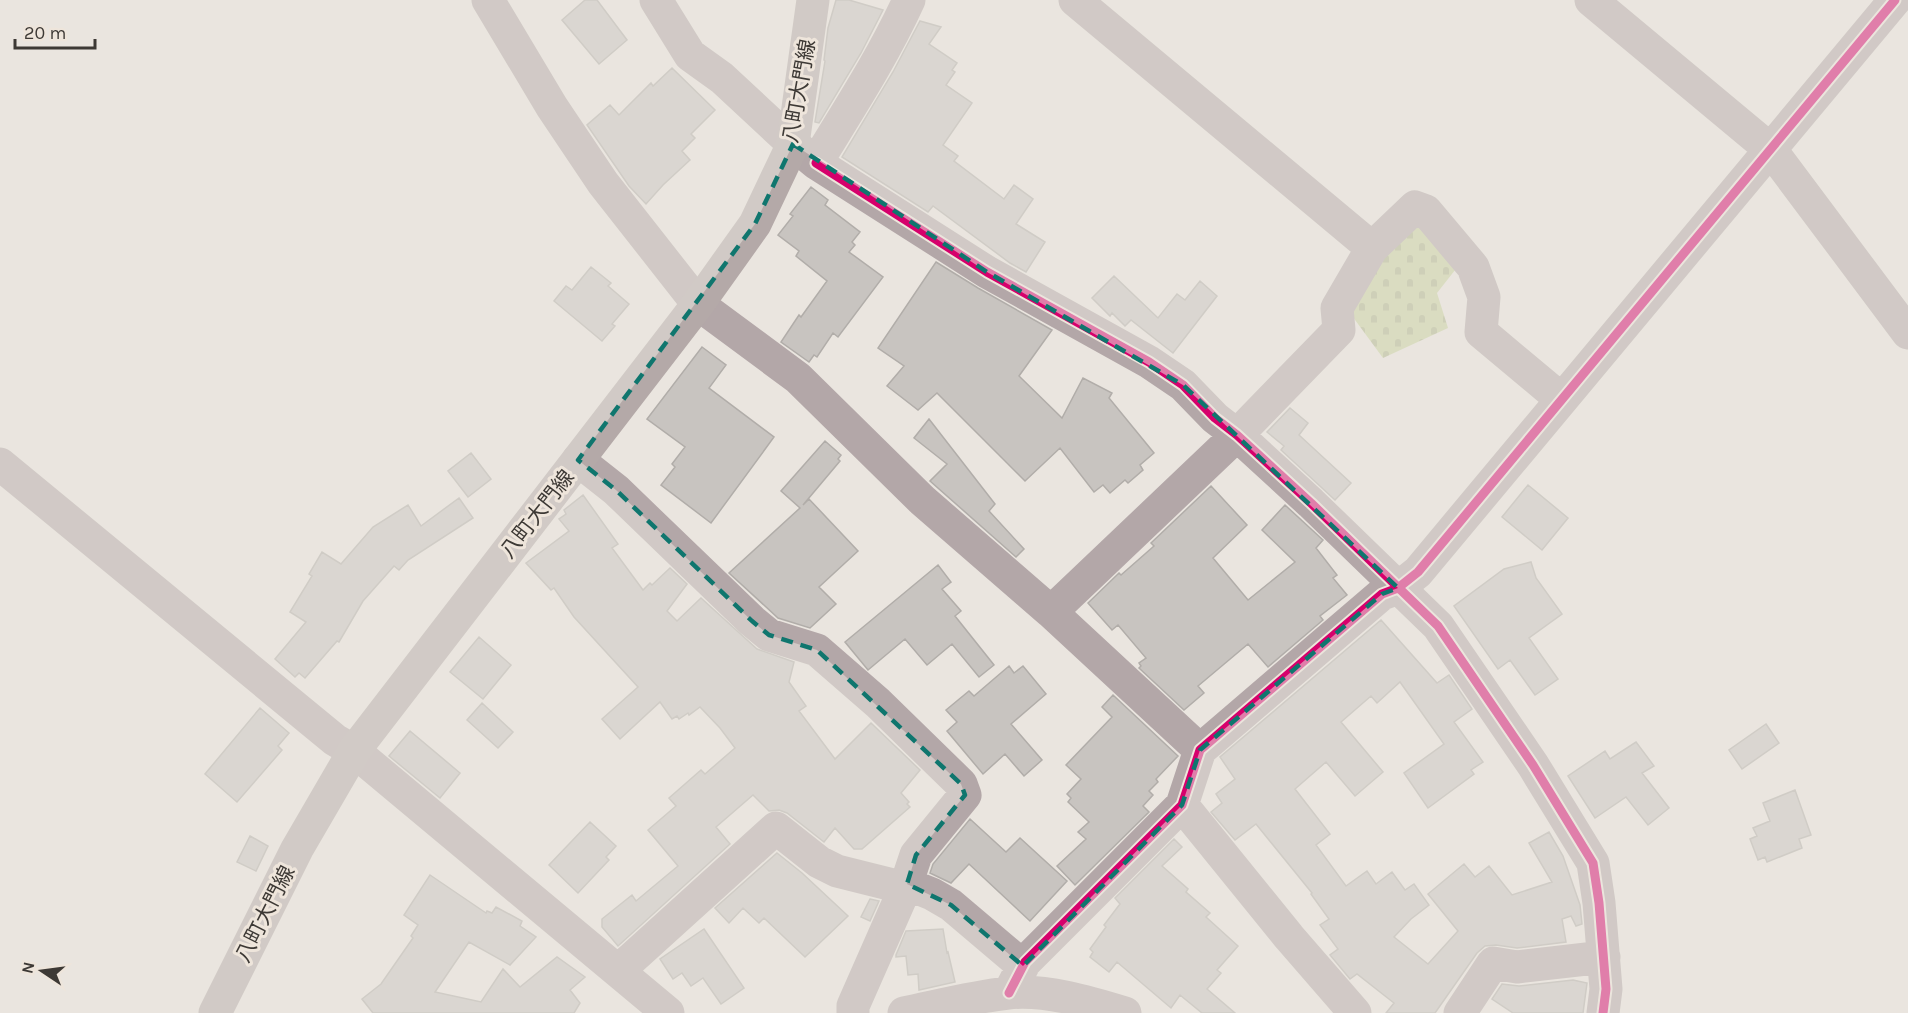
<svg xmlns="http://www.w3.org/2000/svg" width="1908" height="1013" viewBox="0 0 1908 1013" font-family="Karla,'Noto Sans JP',sans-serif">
<defs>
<pattern id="cemetery-stones" width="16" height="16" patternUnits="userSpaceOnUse" patternTransform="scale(1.5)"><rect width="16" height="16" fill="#c8d19e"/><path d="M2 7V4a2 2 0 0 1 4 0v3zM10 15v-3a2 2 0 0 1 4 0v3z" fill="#adb489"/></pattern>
</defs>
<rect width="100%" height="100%" fill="#eae5df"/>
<path fill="url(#cemetery-stones)" d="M1421,219l38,46 -22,28 11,35 -65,30 -36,-49 28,-43z"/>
<path fill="#c8c4c0" stroke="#b1ada9" stroke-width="1.5" d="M585,0h12l30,40 -28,24 -37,-44z
M836,0h13l34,10 -22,43 -42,70 -4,-1 10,-61 -1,-1 4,-32z
M920,21l21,6 -12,17 28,19 -5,7 3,2 -9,13 26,18 -29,42 15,11 -4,5 50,38 10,-14 19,14 -17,25 29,18 -19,30 -16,-9 -77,-57 -5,6 -86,-55 51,-85z
M672,68l43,42 -24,24 4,4 -13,13 8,9 -27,25 -17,19 -17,-18 -42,-61 23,-20 9,10 32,-32 2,3z
M811,187l17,13 -3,5 35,27 -8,10 3,3 -6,7 34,25 -45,60 -5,-4 -16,24 -3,-2 -5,7 -28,-20 18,-27 2,2 26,-36 -31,-25 3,-5 -21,-16 15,-19 -3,-2z
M936,262l42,26 74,42 -33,46 43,42 21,-40 29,15 -3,5 45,55 -14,12 3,5 -15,13 -3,-3 -15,13 -7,-8 -9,7 -34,-44 -35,33 -88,-88 -19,17 -31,-24 17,-20 -26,-18z
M591,267l20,16 -3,3 21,18 -17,20 3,2 -13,15 -48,-40 12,-15 6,4z
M1114,276l44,42 19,-24 8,6 15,-19 17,15 -44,57 -42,-33 -6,6 -13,-13 -2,3 -18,-18z
M702,347l24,18 -17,23 65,49 -63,86 -50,-38 14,-18 -3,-3 13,-17 -38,-28z
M1290,408l18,15 -9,12 52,48 -16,17 -54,-50 3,-4 -17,-14z
M929,419l66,85 -6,7 35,38 -8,8 -86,-76 17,-17 -33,-26z
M825,441l16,14 -3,4 2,2 -37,44 6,-6 49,52 -39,36 17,17 -26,24 -32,-10 -49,-45 71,-65 -19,-17z
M471,453l20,26 -23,18 -20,-26z
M1528,485l40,33 -26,32 -40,-33z
M1211,486l36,39 -34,33 35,42 47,-38 -33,-32 23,-25 38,35 -7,8 21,27 -4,3 14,17 -27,21 3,4 -55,47 -20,-23 -50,42 6,7 -20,17 -45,-42 2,-2 -2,-3 7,-5 -28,-33 -6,5 -24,-27 31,-30 2,2 33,-29 -3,-3z
M583,495l35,49 -6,4 31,42 7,-7 2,2 18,-17 17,16 -20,27 10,10 24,-23 56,51 37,13 -5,20 17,24 -7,5 36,48 36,-36 49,47 -19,23 8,9 -2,2 3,3 -48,42h-8l-19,-21 -11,14 -37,-29 -8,-3 -10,1 -16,-16 -37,32 14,17 -112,102 -16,-19v-8l30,-24 4,6 42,-35 -30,-36 28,-24 -7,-8 32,-28 4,4 30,-26 -15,-20 -20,-21 -11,8 -1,-2 -9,6 -2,-3 -5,3 -12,-17 -40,37 -18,-20 36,-32 -64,-70 -20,-29 -3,2 -25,-27 43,-32 -10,-12 7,-5 -2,-4z
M459,498l14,20 -65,42 -9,10 -5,-4 -31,35 -24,41 -2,-1 -32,37 -6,-5 -4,4 -20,-18 31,-37 -16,-10 22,-36 -3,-2 13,-22 19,12 32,-37 35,-22 13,21z
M1531,562l5,16 26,36 -33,24 29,41 -23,16 -25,-35 -12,9 -44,-63 50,-37z
M938,565l13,17 -9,7 19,22 -6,5 39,49 -15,12 -27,-33 -25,21 -22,-26 -37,31 -23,-28z
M1381,620l56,63 12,-8 23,34 -18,13 29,40 -12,8 3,4 -46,34 -24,-35 40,-29 -44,-62 -23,21 -6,-7 -30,26 42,50 -28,24 -29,-34 -31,27 35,45 -14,11 30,41 21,-15 9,13 16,-12 13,18 9,-6 15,21 -18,14 -17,18 34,27 30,-33 -30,-37 36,-30 11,13 14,-11 23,29 40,-13 -23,-39 20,-11 14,24 17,49 2,19 -6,2 -5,-10 -9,3 4,23 -49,6 -21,-3 -11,1 -8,7 -42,60h-49l8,-10 -37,-29 -7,5 -20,-24 8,-6 -18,-24 9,-6 -18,-25 1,-1 -56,-69 -21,16 -24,-28 11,-9 -6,-9 19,-15 -15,-22z
M479,637l32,28 -28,34 -33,-27z
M1009,666l5,7 9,-7 23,28 -35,30 31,36 -18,16 -19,-22 -22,20 -36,-43 10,-9 -11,-12 23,-19 5,5z
M1113,695l65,61 -22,23 2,3 -9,9 4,4 -10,11 6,6 -74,73 -18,-19 29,-27 -8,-7 11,-10 -21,-20 3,-4 -4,-4 14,-15 -15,-14 46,-48 -10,-10z
M482,703l31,29 -15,16 -31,-28z
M260,708l29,25 -11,13 4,4 -45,52 -32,-28z
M1766,724l13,19 -37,26 -13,-19z
M410,731l50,42 -20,25 -51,-42z
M1636,742l18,24 -12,7 27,35 -21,17 -22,-28 -31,21 -27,-42 37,-25 5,8z
M1795,790l16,45 -12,4 3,9 -35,14 -2,-5 -7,3 -8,-21 7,-3 -4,-8 17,-7 -7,-18z
M970,819l36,33 14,-14 47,43 -37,40 -61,-57 -18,19 -21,-10 3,-9z
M590,822l26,24 -10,11 3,3 -31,33 -29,-28z
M250,836l18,10 -12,25 -19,-9z
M1174,839l8,8 -20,19 26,23 -2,3 24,21 -4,4 32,29 -21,24 4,3 -14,16 28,24h-33l-22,-18 -9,13 -54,-46 -8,10 -19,-15 3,-5 -3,-3 16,-22 -2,-2 16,-21 -5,-6z
M777,853l25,20 46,43 -43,41 -41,-39 -5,5 -16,-15 -14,15 -14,-15z
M430,875l56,38 1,-2 5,2 4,-6 26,14 -2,5 16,11 -26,28 -41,-23 -34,50 46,10 22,-33 17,18 37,-30 28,20 -15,13 10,13 -6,10h-201l-11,-14 19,-15 32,-46 -2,-2 7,-11 -14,-10z
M870,899l9,2 -9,20 -9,-4z
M704,929l40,59 -23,16 -18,-26 -12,8 -9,-13 -9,6 -13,-20z
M943,929l4,24 1,-1 7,30 -36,8 -1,-16 -10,1 -2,-19 -10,1v-2l10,-24z
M1573,980l14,3 -4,30h-70l-21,-14 10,-15 17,2z"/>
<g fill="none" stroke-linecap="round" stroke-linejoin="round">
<path stroke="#b3a7a8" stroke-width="33" d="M488,0l64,107 51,76 95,121 100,74 124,122 129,112 149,138
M656,0l34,55 32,23 71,66 23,19c33,-54 67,-106 93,-163
M1075,0l297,248 43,-41 11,4 47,56 11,30 -3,35 80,67
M1591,0l180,150 137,183
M816,163l171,109 162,90 34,23 32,33 22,17 74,68 127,123 95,139 60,98 6,40 7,86 -3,24
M578,460l38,30 136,131 17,14 48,15 61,53 83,81 4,11 -49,60 -11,33 -52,118v7
M0,464l335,276 19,11 314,262
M1051,612l186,-177 102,-105 -2,-22 35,-60
M1182,805l107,132 66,76
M907,884l25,10 19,11 72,61
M618,971l158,-143 43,34 18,9 68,17
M1009,993l16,-31 157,-157 18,-55 182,-156 16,-6 20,-16 477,-572
M904,1013c34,-7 69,-16 104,-20 38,-4 81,9 117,20
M1460,1013l33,-50 24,4 87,-10"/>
<path stroke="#b4a9a8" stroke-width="33" d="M215,1013l82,-164 57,-98 344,-447 57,-80 38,-80 20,-144"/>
<defs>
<path id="cycleway" d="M816,163l171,109 162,90 34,23 32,33 22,17 74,68 127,123 95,139 60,98 6,40 7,86 -3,24
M1009,993l16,-31 157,-157 18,-55 182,-156 16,-6 20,-16 477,-572"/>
</defs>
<use href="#cycleway" stroke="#eee5db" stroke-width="13"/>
<use href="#cycleway" stroke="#d6006c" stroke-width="9"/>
</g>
<path d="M0 0H1908V1013H0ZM793,144l194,128 196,113 215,203 -16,6 -182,156 -18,55 -159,161 -72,-61 -44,-21 9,-29 49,-60 -4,-11 -144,-134 -48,-15 -17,-14 -136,-131 -38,-30 177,-236z" fill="#eae5df" fill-opacity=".55" fill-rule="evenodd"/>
<path fill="none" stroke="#0f766e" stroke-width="4.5" stroke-dasharray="12 8" stroke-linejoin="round" d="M793,144l194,128 196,113 215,203 -16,6 -182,156 -18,55 -159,161 -72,-61 -44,-21 9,-29 49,-60 -4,-11 -144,-134 -48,-15 -17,-14 -136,-131 -38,-30 177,-236z"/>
<g text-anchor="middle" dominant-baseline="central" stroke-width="6" stroke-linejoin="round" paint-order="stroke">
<g font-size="21" fill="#3d3935" stroke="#eee5db">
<text transform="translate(799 91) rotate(-80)">八町大門線</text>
<text transform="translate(537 514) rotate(-52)">八町大門線</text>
<text transform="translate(265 914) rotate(-63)">八町大門線</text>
</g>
</g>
<g transform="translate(42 971) rotate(283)" stroke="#eee5db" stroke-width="4.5" paint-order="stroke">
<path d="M0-4.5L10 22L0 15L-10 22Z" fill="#3d3935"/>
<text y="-9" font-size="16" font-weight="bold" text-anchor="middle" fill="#3d3935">N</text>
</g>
<path d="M15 39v9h80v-9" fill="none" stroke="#3d3935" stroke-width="3"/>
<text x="24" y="39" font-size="18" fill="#3d3935" stroke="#eee5db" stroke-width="4.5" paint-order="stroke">20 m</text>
</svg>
